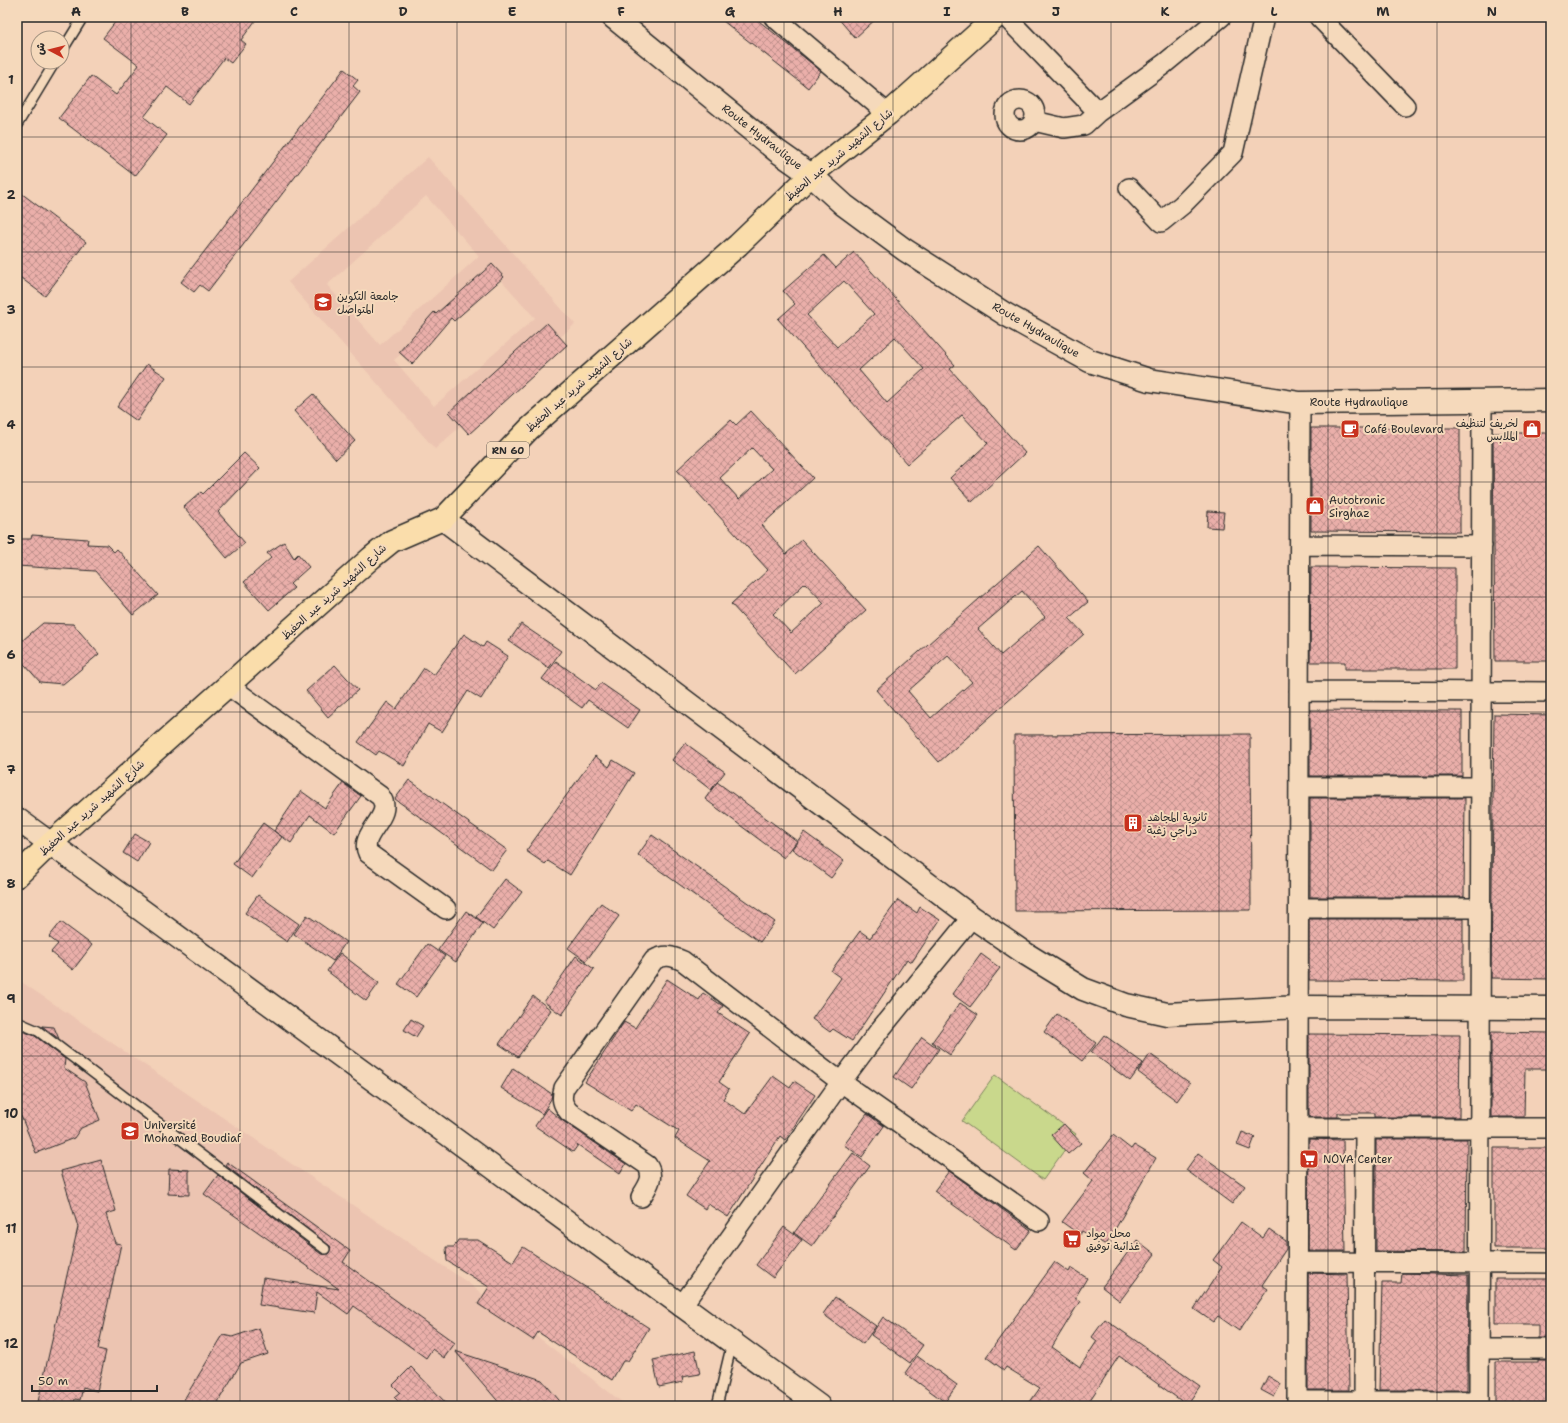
<svg xmlns="http://www.w3.org/2000/svg" width="1568" height="1423" viewBox="0 0 1568 1423" font-family="'Shantell Sans','Playpen Sans Arabic',sans-serif">
<defs>
<pattern id="building-cross-hatch" width="8" height="8" patternUnits="userSpaceOnUse"><rect width="8" height="8" fill="#eaafaa"/><path d="M0 0l8 8M0 8l8-8" fill="none" stroke="#be8f8b"/></pattern>
</defs>
<rect width="100%" height="100%" fill="#f3d1b8"/>
<filter id="ink" filterUnits="userSpaceOnUse"><feTurbulence type="fractalNoise" baseFrequency=".025" numOctaves="2"/><feDisplacementMap in="SourceGraphic" scale="8" xChannelSelector="R" yChannelSelector="G"/><feConvolveMatrix kernelMatrix="1 2 1 2 8 2 1 2 1" color-interpolation-filters="sRGB"/></filter>
<g filter="url(#ink)">
<path fill="#ecc4b1" fill-rule="evenodd" d="M428,157l147,167 -140,125 -147,-167zM426,196l53,60 -99,89 -53,-60zM495,273l40,45 -101,88 -40,-46z
M17,979l450,303 160,124h-610z"/>
<path fill="#c9d88c" stroke="#7a825c" d="M995,1075l81,59 -33,46 -81,-59z"/>
<path fill="url(#building-cross-hatch)" stroke="#2b2b2b" fill-rule="evenodd" d="M119,17h139l-17,23 5,4 -15,19 -7,-5 -35,46 -22,-17 -23,30 23,18 -32,41 -76,-58 32,-42 25,19 23,-30 -36,-27z
M718,17h36l67,54 -13,17z
M837,17h41l-23,21z
M344,69l14,11 -5,6 7,6 -152,199 -8,-6 -6,7 -13,-10z
M17,190l69,52 -41,54 -28,-21z
M854,252l101,113 -5,4 75,84 -53,49 -22,-24 38,-35 -26,-28 -55,49 -129,-145 17,-15 -12,-13 41,-36 12,13zM844,281l30,33 -37,33 -30,-32zM895,337l29,32 -37,34 -28,-33z
M492,264l12,13 -50,44 -3,-3 -39,46 -13,-12 35,-40 2,2z
M547,323l20,22 -98,89 -20,-22z
M147,364l19,13 -29,44 -20,-14z
M313,394l42,47 -19,18 -42,-48z
M751,411l62,67 -51,47 24,29 16,-14 64,70 -71,64 -64,-70 37,-34 -91,-100 54,-50 5,5zM752,448l20,21 -33,30 -19,-21zM805,583l19,20 -33,30 -18,-19z
M1311,428h149v104l-149,-1z
M1493,433h58v228h-56z
M244,453l16,15 -42,44 27,31 -18,15 -43,-51 17,-15 2,2z
M1208,511l16,1 -2,16 -15,-1z
M32,535l56,4 -1,5 20,1 7,7 3,-3 41,46 -25,20 -38,-44 -78,-5v-27h14z
M284,542l10,16 4,-4 11,13 -19,17 4,4 -25,22 -25,-28 27,-24 -4,-5z
M1039,546l49,56 -19,16 15,16 -145,128 -63,-72zM1022,591l23,26 -44,38 -23,-26zM948,656l24,26 -41,36 -23,-27z
M1311,567l144,1v101h-110v-7h-35z
M43,623l30,1 26,30 -36,30 -23,-2 -23,-26v-11z
M521,624l40,27 -12,17 -40,-27z
M464,634l19,13 3,-5 22,14 -27,43 -13,-8 -26,41 -14,-8 -24,42 -25,-15 -3,4 -18,-13 29,-40 9,7 28,-41 10,7z
M556,661l40,29 5,-7 39,27 -12,18 -40,-28 -6,8 -40,-29z
M335,665l23,25 -30,27 -22,-26z
M1310,710l152,1v65h-152z
M1494,714l57,1v264l-60,-1z
M1250,734l1,176 -236,1 -1,-176z
M685,743l40,29 -14,18 -39,-30z
M595,756l14,11 4,-7 21,13 -64,102 -22,-14 -3,3 -19,-13z
M409,780l98,70 -15,20 -97,-71z
M717,782l80,59 -13,17 -79,-59z
M343,783l18,13 -27,37 -24,-18 -19,28 -17,-12 27,-40 24,17z
M1310,798h155l-1,99h-154z
M263,823l19,14 -30,41 -19,-14z
M804,832l40,29 -13,17 -39,-29z
M135,834l14,8 -12,20 -14,-9z
M652,835l123,87 -15,20 -122,-87z
M505,879l17,13 -29,38 -17,-13z
M258,895l41,29 -12,18 -42,-29z
M898,900l19,13 3,-6 20,13 -28,42 -5,-3 -55,82 -19,-12 -3,3 -18,-13 29,-41 -10,-7 29,-40 10,7z
M601,903l18,13 -33,45 -18,-13z
M466,911l17,12 -27,39 -18,-12z
M307,915l39,27 -13,19 -39,-27z
M1309,919h154v62l-154,-1z
M61,922l31,23 -19,25 -22,-18 7,-8 -9,-7z
M427,944l18,12 -29,41 -18,-13z
M340,953l39,30 -13,18 -39,-30z
M981,954l19,14 -30,39 -18,-13z
M576,956l18,13 -32,46 -18,-13z
M667,979l32,21 4,-7 20,13 -5,7 32,21 -31,48 10,7 -6,10 22,15 28,-38 17,12 4,-7 21,14 -30,45 -5,-4 -52,81 -20,-13 -3,5 -19,-13 24,-35 -35,-23 4,-7 -43,-27 -5,7 -46,-29 39,-60 11,6z
M533,996l18,14 -33,47 -19,-13z
M960,1003l18,12 -28,40 -18,-13z
M1057,1014l39,29 -14,18 -38,-29z
M411,1019l12,7 -7,11 -12,-7z
M42,1026l12,1 5,12z
M17,1029l18,7 30,23 -1,9 21,14 15,38 -19,8 -7,10 -38,15 -15,-37 -4,-1z
M1491,1032l60,1v36h-26l-1,48h-33z
M1309,1034l151,1 -1,82h-84v-4h-37v4h-29z
M1104,1035l39,28 -13,18 -39,-29z
M922,1037l17,12 -28,40 -17,-12z
M1150,1054l40,29 -13,18 -39,-29z
M513,1068l39,26 -1,5 -9,15 -41,-26z
M547,1108l16,13 63,43 -6,10 -42,-29 -5,7 -38,-26z
M867,1114l17,12 -22,31 -18,-12z
M1064,1124l17,19 -13,11 -17,-19z
M1242,1132l13,5 -5,13 -13,-5z
M1113,1135l18,14 3,-4 22,13 -50,87 -24,-14 -2,4 -18,-13 31,-41 -9,-8z
M1309,1139l34,1 2,111h-37z
M1376,1139h91l-1,113 -90,-1z
M1494,1148h57v100h-57z
M853,1153l17,13 -58,80 -18,-13z
M1198,1153l47,33 -13,18 -46,-34z
M101,1160l15,51 -10,3 9,29 6,1 -23,105 8,2 -9,40 -14,-4 -3,13 -5,-1 -2,7h-36l41,-179 -17,-56z
M227,1162l123,89 -7,11 112,81 -11,15 -12,-9 -6,9 -72,-52 -6,8 -31,-22 -3,21 -55,-8 4,-27 76,11 -135,-95 14,-19 103,79h7l3,-7 -106,-82z
M169,1169l20,1v25l-21,-1z
M949,1171l82,59 -15,20 -82,-59z
M1241,1222l22,16 6,-9 17,12v8l-24,36 6,4 -29,42 -21,-15 -5,6 -19,-13 28,-42 -9,-7z
M784,1227l18,13 -29,38 -17,-13z
M458,1240h20l35,22 10,-15 126,81 -21,33h-5l-11,19 -74,-48 -5,8 -55,-36 11,-17 -42,-26 -1,-14h8z
M1137,1240l18,14 -35,47 -18,-14z
M1055,1262l14,10 2,-4 16,10 -12,20 5,3 -28,46 28,20 17,-26 -5,-4 13,-18 95,67 -13,19 -68,-49 -33,50h-59l13,-18 -34,-21 -2,3 -18,-13z
M1308,1273l39,1 2,116h-41z
M1402,1273l66,2 -1,115h-88l3,-107h19z
M1495,1279h56v59h-13v-14h-43z
M835,1297l41,29 -13,18 -40,-30z
M883,1317l40,28 -13,18 -39,-28z
M259,1328l9,26 -27,9 -22,37 -1,6h-38l43,-71 9,2z
M455,1351l87,29 22,26h-62z
M695,1351l5,23 -18,3 1,5 -24,5 -6,-27z
M917,1356l40,29 -12,17 -40,-29z
M1538,1360h13v46h-55v-44h42z
M411,1367l38,39h-46l-9,-9 6,-5 -7,-7z
M1268,1376l13,8 -7,13 -13,-7z"/>
<g fill="none" stroke-linecap="round" stroke-linejoin="round">
<defs>
<path id="service" d="M62,51l21,-34
M17,125l38,-63
M17,1022l21,9 287,218
M717,1406l15,-63"/>
<path id="minor" d="M774,17l114,97
M1006,17l92,95 66,-48 57,-47
M1319,17l86,89
M1005 115a15 15 0 1 1 30 0a15 15 0 1 1-30 0Z
M1034,121l30,7 20,-3 14,-13
M1129,188l32,34 21,-17 51,-52 31,-136
M1300,545l182,1
M229,686l151,110c16,20 -22,37 -12,57l78,56
M1299,691l252,1
M1299,787h182
M1299,908h182
M1298,1128h253
M641,1197c7,-11 14,-20 6,-32l-78,-53c-7,-8 -8,-13 -5,-24l90,-128c11,-6 18,-4 29,1l158,121 198,139
M1298,1262l253,1
M681,1307l160,-225 38,-51 93,-114
M1479,1349h72
M1297,1401h182
M1297,1406l3,-1003
M1364,1406l1,-278
M1479,1406l3,-1004"/>
<path id="tertiary" d="M443,519l529,398 54,37 57,35 43,16 41,9 132,-7 252,1"/>
<path id="secondary" d="M613,17l164,134 34,24 33,30 61,45 100,64 85,47 59,19 151,23 251,-3
M17,819l802,587"/>
<path id="primary" d="M17,876l33,-32 321,-286 21,-17 51,-22 86,-90 209,-184 73,-70 77,-61 108,-97"/>
</defs>
<use href="#service" stroke="#2b2b2b" stroke-width="12"/>
<use href="#minor" stroke="#2b2b2b" stroke-width="22"/>
<use href="#tertiary" stroke="#2b2b2b" stroke-width="25"/>
<use href="#secondary" stroke="#2b2b2b" stroke-width="25"/>
<use href="#primary" stroke="#2b2b2b" stroke-width="25"/>
<use href="#service" stroke="#f5d9bb" stroke-width="9"/>
<use href="#minor" stroke="#f5d9bb" stroke-width="19"/>
<use href="#tertiary" stroke="#f5d9bb" stroke-width="22"/>
<use href="#secondary" stroke="#f5d9bb" stroke-width="22"/>
<use href="#primary" stroke="#faddab" stroke-width="22"/>
</g>
</g>
<path fill="none" stroke="#2b2b2b" stroke-width="1" stroke-opacity="0.55" d="M131,17v1389M240,17v1389M349,17v1389M457,17v1389M566,17v1389M675,17v1389M784,17v1389M893,17v1389M1002,17v1389M1111,17v1389M1219,17v1389M1328,17v1389M1437,17v1389M17,137h1534M17,252h1534M17,367h1534M17,482h1534M17,597h1534M17,712h1534M17,826h1534M17,941h1534M17,1056h1534M17,1171h1534M17,1286h1534"/>
<defs>
<symbol id="university-square" viewBox="-11 -11 22 22"><rect x="-9" y="-9" width="18" height="18" rx="4" fill="#c8321e" stroke="#f5d9bb"/><path d="M0-5L7-2L0 1L-7-2ZM-4 1L0 2.5L4 1V4Q0 6-4 4Z" fill="#fff"/></symbol>
<symbol id="cafe-square" viewBox="-11 -11 22 22"><rect x="-9" y="-9" width="18" height="18" rx="4" fill="#c8321e" stroke="#f5d9bb"/><path d="M-5.5-4.5H6V0H3Q3 3.5 0 3.5H-2.5Q-5.5 3.5-5.5 0ZM3-3.2v2h1.7v-2ZM-6 4.5H4V6H-6Z" fill="#fff"/></symbol>
<symbol id="shop-square" viewBox="-11 -11 22 22"><rect x="-9" y="-9" width="18" height="18" rx="4" fill="#c8321e" stroke="#f5d9bb"/><path d="M-5-2.5h2.3a2.7 3.5 0 0 1 5.4 0H5L5.5 6h-11ZM-1.5-2.5h3a1.5 2.3 0 0 0-3 0Z" fill="#fff"/></symbol>
<symbol id="building-square" viewBox="-11 -11 22 22"><rect x="-9" y="-9" width="18" height="18" rx="4" fill="#c8321e" stroke="#f5d9bb"/><path d="M-4-6H4V6H1V3H-1V6H-4ZM-2.5-4.3h1.7v1.8h-1.7ZM.8-4.3h1.7v1.8H.8ZM-2.5-1h1.7V.8h-1.7ZM.8-1h1.7V.8H.8Z" fill="#fff"/></symbol>
<symbol id="supermarket-square" viewBox="-11 -11 22 22"><rect x="-9" y="-9" width="18" height="18" rx="4" fill="#c8321e" stroke="#f5d9bb"/><path d="M-6-5.5h2.5l.6 2H6L4.5 2H-2.5L-4.4-4H-6ZM-1.5 3.2a1.3 1.3 0 1 0 .1 0ZM3 3.2a1.3 1.3 0 1 0 .1 0Z" fill="#fff"/></symbol>
</defs>
<g fill-rule="evenodd">
<use href="#university-square" x="312" y="291" width="22" height="22"/>
<use href="#cafe-square" x="1339" y="418" width="22" height="22"/>
<use href="#shop-square" x="1521" y="418" width="22" height="22"/>
<use href="#shop-square" x="1304" y="495" width="22" height="22"/>
<use href="#building-square" x="1122" y="812" width="22" height="22"/>
<use href="#university-square" x="119" y="1120" width="22" height="22"/>
<use href="#supermarket-square" x="1298" y="1148" width="22" height="22"/>
<use href="#supermarket-square" x="1061" y="1228" width="22" height="22"/>
</g>
<g text-anchor="middle" dominant-baseline="central" stroke-width="4" stroke-linejoin="round" paint-order="stroke">
<rect fill="#f5d9bb" stroke="#685f56" stroke-width="1" x="487" y="442" width="42" height="16" rx="3"/>
<g font-size="10" font-weight="bold" fill="#2b2b2b">
<text x="508" y="450">RN 60</text>
</g>
<g font-size="11" fill="#2b2b2b" stroke="#f5d9bb">
<text transform="translate(762 137) rotate(38)">Route Hydraulique</text>
<text transform="translate(839 155) rotate(-40)">شارع الشهيد شريد عبد الحفيظ</text>
<text transform="translate(1036 330) rotate(30)">Route Hydraulique</text>
<text transform="translate(579 385) rotate(-41)">شارع الشهيد شريد عبد الحفيظ</text>
<text x="1359" y="402">Route Hydraulique</text>
<text transform="translate(334 592) rotate(-42)">شارع الشهيد شريد عبد الحفيظ</text>
<text transform="translate(92 808) rotate(-42)">شارع الشهيد شريد عبد الحفيظ</text>
</g>
<g font-size="11" fill="#2b2b2b" stroke="#f5d9bb" text-anchor="start">
<text x="337" y="296">جامعة التكوين<tspan x="337" dy="13">المتواصل</tspan></text>
<text x="1518" y="423" text-anchor="end">لخريف لتنظيف<tspan x="1518" dy="13">الملابس</tspan></text>
<text x="1364" y="429">Café Boulevard</text>
<text x="1329" y="500">Autotronic<tspan x="1329" dy="13">Sirghaz</tspan></text>
<text x="1147" y="817">ثانوية المجاهد<tspan x="1147" dy="13">دراجي زغبة</tspan></text>
<text x="144" y="1125">Université<tspan x="144" dy="13">Mohamed Boudiaf</tspan></text>
<text x="1323" y="1159">NOVA Center</text>
<text x="1086" y="1233">محل مواد<tspan x="1086" dy="13">غذائية توفيق</tspan></text>
</g>
</g>
<rect width="1568" height="1423" fill="none" stroke="#f5d9bb" stroke-width="44"/>
<g transform="translate(50 50) rotate(277)"><circle r="19" fill="#f5d9bb" stroke="#a49381"/>
<path d="M0-3L7 15L0 10L-7 15Z" fill="#c8321e"/>
<text y="-6" font-size="11" font-weight="bold" text-anchor="middle" fill="#2b2b2b">ش</text>
</g>
<path d="M32 1385v6h125v-6" fill="none" stroke="#2b2b2b" stroke-width="2"/>
<text x="38" y="1385" font-size="12" fill="#2b2b2b" stroke="#f5d9bb" stroke-width="3" paint-order="stroke">50 m</text>
<rect x="22" y="22" width="1524" height="1379" fill="none" stroke="#2b2b2b" stroke-width="1.5"/>
<g font-size="13" text-anchor="middle" font-weight="bold" fill="#2b2b2b">
<text x="76" y="16">A</text>
<text x="185" y="16">B</text>
<text x="294" y="16">C</text>
<text x="403" y="16">D</text>
<text x="512" y="16">E</text>
<text x="621" y="16">F</text>
<text x="730" y="16">G</text>
<text x="838" y="16">H</text>
<text x="947" y="16">I</text>
<text x="1056" y="16">J</text>
<text x="1165" y="16">K</text>
<text x="1274" y="16">L</text>
<text x="1383" y="16">M</text>
<text x="1492" y="16">N</text>
<text x="11" y="84">1</text>
<text x="11" y="199">2</text>
<text x="11" y="314">3</text>
<text x="11" y="429">4</text>
<text x="11" y="544">5</text>
<text x="11" y="659">6</text>
<text x="11" y="774">7</text>
<text x="11" y="888">8</text>
<text x="11" y="1003">9</text>
<text x="11" y="1118">10</text>
<text x="11" y="1233">11</text>
<text x="11" y="1348">12</text>
</g>
</svg>
